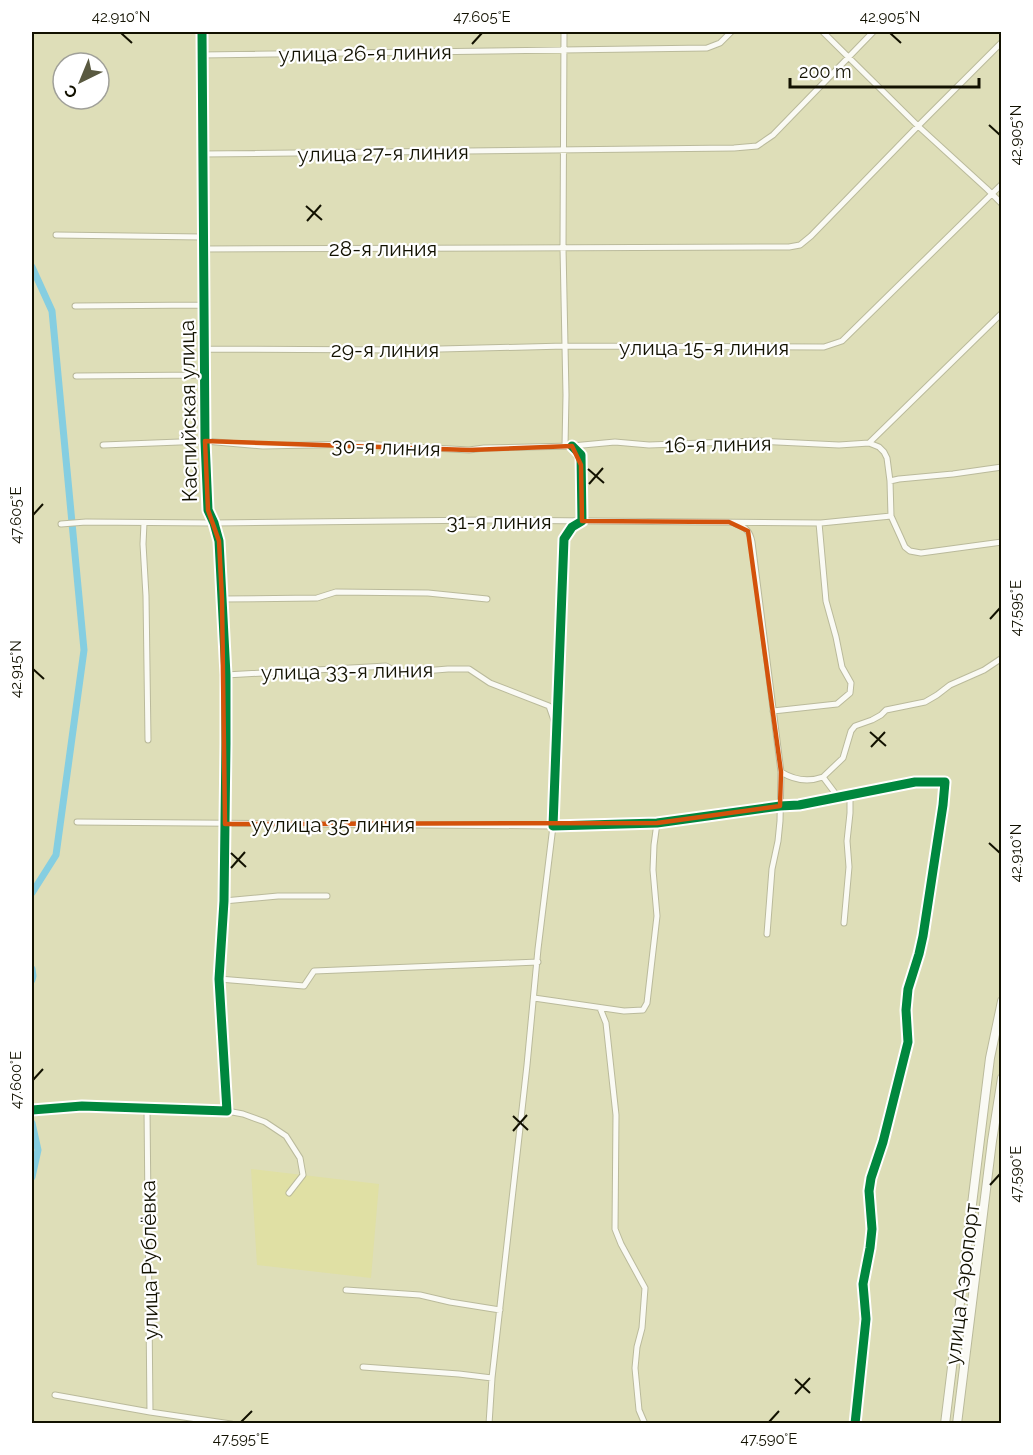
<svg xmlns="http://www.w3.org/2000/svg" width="1033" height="1455" viewBox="0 0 1033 1455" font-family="Raleway,sans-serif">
<rect width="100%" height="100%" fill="#dedeb8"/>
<path fill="#e0e0a4" d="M251,1169l128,15 -8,94 -114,-13z"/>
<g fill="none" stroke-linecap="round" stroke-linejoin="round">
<path stroke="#85cee1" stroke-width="7" d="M32,267l20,44 32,339 -28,205 -24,38
M32,969l1,7 -1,4
M32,1123l6,27 -6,27"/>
<defs>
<path id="minor" d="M564,32l-1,216 3,147 -1,51
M823,32l95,94 69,63 15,15
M201,55l506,-7 13,-5 11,-11
M202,154l532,-6 23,-2 16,-11 100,-103
M56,235l146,2
M203,249l586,-2 11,-2 11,-9 107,-110 84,-84
M75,306l129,-1
M205,349l195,1 165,-4 259,1 18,-6 160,-157
M76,376l129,-1
M869,443l133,-130
M103,445l102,-4 58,5 97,-2 109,6 15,-2 88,-2 43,-4 34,3 108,-4 82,4 30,-2 10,4 5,5 3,6 3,23 1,35 10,22 4,9 5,4 11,2 81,-11
M572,446l9,9 1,66 -10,6 -8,12 -11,287 104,-3 123,-17 19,-1 116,-23h30l-2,23 -20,131 -4,18 -11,35 -2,21 2,32 -25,100 -12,36 -2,13 3,38 -2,19 -7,36 3,35 -11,105
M890,481l9,-2 54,-5 49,-7
M144,523l-1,21 3,52 2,144
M61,524l25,-2 128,1 275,-3 332,3 70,-7
M736,524c10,3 14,8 16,18l29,230c13,8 28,10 42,5
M222,599l95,-1 19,-6 92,1 59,6
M226,675l160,-9 13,7 49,-4h21l21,14 59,23 7,20
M773,711l64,-7 13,-11 1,-10 -9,-16 -6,-30 -10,-36 -7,-78
M838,797l-15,-20 20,-19 8,-27 4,-5 17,-6 9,-5 5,-5 39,-8 12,-7 13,-10 34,-15 18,-12
M77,822l476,4 -15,123 -11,116 -35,313 -3,46
M224,901l54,-5h49
M844,923l5,-56 -2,-26 3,-28v-17
M767,934l5,-65 6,-28 2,-20 1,-49
M219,979l85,7 10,-15 224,-9
M534,998l90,13 19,-1 4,-7 10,-87 -4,-46 1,-25 3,-22
M600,1008l6,15 10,92 -1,114 6,15 24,44 -3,40 -5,19 -2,21 4,42 6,14
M147,1108l3,304
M32,1110l50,-4 145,5 -8,-132 5,-78 2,-158v-68l-7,-134 -5,-18 -6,-13 -3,-69 -3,-409
M227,1111l16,3 22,8 21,14 14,22 3,17 -14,18
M346,1290l74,5 30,7 50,8
M363,1367l96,7 33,4
M55,1395l95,17 81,12"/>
<path id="primary" d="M945,1424l45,-366 12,-57
M957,1424l35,-283 10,-63"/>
</defs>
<use href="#minor" stroke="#baba9b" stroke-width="7"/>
<use href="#primary" stroke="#baba9b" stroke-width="10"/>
<use href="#minor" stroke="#fafaf4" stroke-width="5"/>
<use href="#primary" stroke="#fafaf4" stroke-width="8"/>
<defs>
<path id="cycleway" d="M572,446l9,9 1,66 -10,6 -8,12 -11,287 104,-3 123,-17 19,-1 116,-23h30l-2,23 -20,131 -4,18 -11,35 -2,21 2,32 -25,100 -12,36 -2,13 3,38 -2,19 -7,36 3,35 -11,105
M32,1110l50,-4 145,5 -8,-132 5,-78 2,-158v-68l-7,-134 -5,-18 -6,-13 -3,-69 -3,-409"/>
</defs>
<use href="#cycleway" stroke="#fff" stroke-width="13"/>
<use href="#cycleway" stroke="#00873e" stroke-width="9"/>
</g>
<path fill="none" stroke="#d3520b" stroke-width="4.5" stroke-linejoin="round" d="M205,441l264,9 103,-4 9,19 1,56 147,1 19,9 33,241 -1,34 -123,17 -432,1 -3,-225 -3,-58 -11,-31z"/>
<path fill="none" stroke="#121100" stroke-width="2" d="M121,33l11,10M890,33l11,10M472,44l10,-11M989,125l11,10M306,206l16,14M307,221l14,-16M588,469l16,14M589,484l14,-16M33,515l10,-11M990,619l10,-11M33,669l11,10M870,732l16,14M871,747l14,-15M989,843l11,10M231,853l15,14M231,868l14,-16M33,1080l10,-11M513,1116l15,14M513,1131l14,-16M990,1185l10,-11M795,1379l15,14M795,1394l15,-16M241,1422l11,-11M769,1422l10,-11"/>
<g text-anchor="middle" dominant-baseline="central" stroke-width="4.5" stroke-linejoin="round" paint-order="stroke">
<g font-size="21" fill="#121100" stroke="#fff">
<text transform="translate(365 53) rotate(-1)">улица 26-я линия</text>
<text transform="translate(383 153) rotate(-1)">улица 27-я линия</text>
<text x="383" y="248">28-я линия</text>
<text x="704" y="347">улица 15-я линия</text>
<text x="385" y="349">29-я линия</text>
<text transform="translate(188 411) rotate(-91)">Каспийская улица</text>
<text transform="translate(718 444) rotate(-1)">16-я линия</text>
<text transform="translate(386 447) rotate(2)">30-я линия</text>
<text x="499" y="521">31-я линия</text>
<text transform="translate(347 671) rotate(-1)">улица 33-я линия</text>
<text x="333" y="824">уулица 35 линия</text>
<text transform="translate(149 1260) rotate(-91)">улица Рублёвка</text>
<text transform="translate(962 1284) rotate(-83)">улица Аэропорт</text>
</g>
</g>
<rect width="1033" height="1455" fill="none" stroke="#ffffff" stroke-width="66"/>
<g transform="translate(81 81) rotate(223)"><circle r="28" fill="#ffffff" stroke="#a0a099" stroke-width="1.5"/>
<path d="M0-4.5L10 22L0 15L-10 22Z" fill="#595940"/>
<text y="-9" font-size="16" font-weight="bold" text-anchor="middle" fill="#121100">С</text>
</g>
<path d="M790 78v9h189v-9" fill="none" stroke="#121100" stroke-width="3"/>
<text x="799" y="78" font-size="18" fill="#121100" stroke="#ffffff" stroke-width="4.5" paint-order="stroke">200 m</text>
<rect x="33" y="33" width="967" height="1389" fill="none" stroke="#121100" stroke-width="2"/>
<g font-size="15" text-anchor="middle" fill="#121100">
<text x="121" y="22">42.910°N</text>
<text x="482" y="22">47.605°E</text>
<text x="890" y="22">42.905°N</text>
<text transform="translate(1016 135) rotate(-90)" y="5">42.905°N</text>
<text transform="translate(16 515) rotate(-90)" y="5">47.605°E</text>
<text transform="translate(1016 608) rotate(-90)" y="5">47.595°E</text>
<text transform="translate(16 669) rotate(-90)" y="5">42.915°N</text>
<text transform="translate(1016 853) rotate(-90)" y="5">42.910°N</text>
<text transform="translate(16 1080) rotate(-90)" y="5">47.600°E</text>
<text transform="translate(1016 1174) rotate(-90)" y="5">47.590°E</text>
<text x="241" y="1444">47.595°E</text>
<text x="769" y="1444">47.590°E</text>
</g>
</svg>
